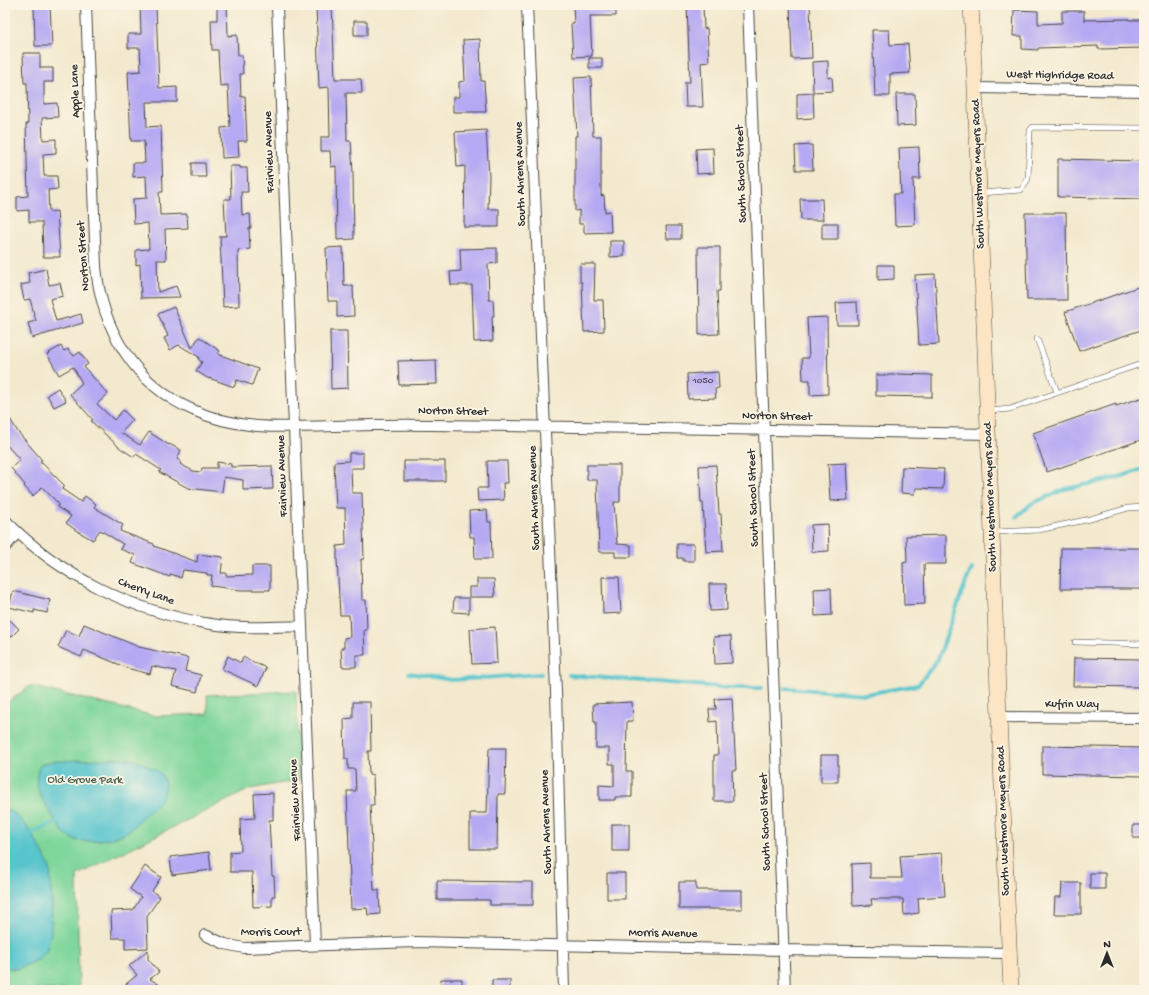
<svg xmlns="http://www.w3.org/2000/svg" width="1149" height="995" viewBox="0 0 1149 995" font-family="'Gochi Hand',sans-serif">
<rect width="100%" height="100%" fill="#fcf5e5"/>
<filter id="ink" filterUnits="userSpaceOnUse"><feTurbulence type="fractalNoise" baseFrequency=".025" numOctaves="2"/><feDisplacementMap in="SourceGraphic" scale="8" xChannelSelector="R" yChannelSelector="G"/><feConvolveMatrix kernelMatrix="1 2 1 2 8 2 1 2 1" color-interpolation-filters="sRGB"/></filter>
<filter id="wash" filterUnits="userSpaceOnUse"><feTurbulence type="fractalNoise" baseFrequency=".012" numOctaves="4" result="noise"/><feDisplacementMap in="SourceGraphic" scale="16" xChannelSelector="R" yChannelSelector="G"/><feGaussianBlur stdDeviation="0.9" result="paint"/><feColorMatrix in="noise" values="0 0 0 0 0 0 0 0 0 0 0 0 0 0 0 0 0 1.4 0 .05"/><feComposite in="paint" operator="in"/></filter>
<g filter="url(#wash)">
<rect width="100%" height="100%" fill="#f3e9ce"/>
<path fill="#7ed69b" stroke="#548063" d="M30,686l125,30 53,-2 -1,-19 89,-4 3,89 -49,9 -173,86 2,115h-74v-286z"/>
<path fill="#58c5cd" stroke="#42787c" d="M115,758c16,0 23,2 37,10 2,2 6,3 8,5 2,1 2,3 3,5 8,16 -8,28 -19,37 -6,6 -10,12 -17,17 -11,7 -45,13 -56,6 -10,-5 -15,-17 -21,-26 -10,-16 -18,-28 -10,-47l13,-4h10z
M5,808l11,7 11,12 14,22 9,19 2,40 -1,25 -4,17 -9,10 -21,9 -12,-1z"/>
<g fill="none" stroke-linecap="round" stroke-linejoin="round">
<path stroke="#58c5cd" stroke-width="4" d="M1016,517l15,-13 34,-15 51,-11 28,-9
M409,673l43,7 89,-6
M569,675l163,13h30
M785,688l81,6 52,-9 20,-26 29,-80 5,-10
M31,833l26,-11"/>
</g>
<g id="blocks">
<path fill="#b5a9f3" d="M34,5h16l2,41h-17z
M140,5h16l3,83 18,-1v15h-31l1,25 14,-1 2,66h-4l1,23 27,-1 1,14 -23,1 1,31h-9l1,32 18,-6 4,11 -39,1 -1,-34 -4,1v-15l13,-1 -1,-26 -14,1 -1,-25 14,-1 -1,-22 -13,1v-14h12l-1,-22h-13l-1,-21 -2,-48 13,-1 -1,-23h-12v-14h13z
M217,5h10l1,31 9,-1 1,20h4l1,19h-3l1,23 4,-1 2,45h-9l1,16 -17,1 -1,-30 9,-1 -2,-42 -8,1 -2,-36h-6l-1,-30h6z
M316,5h16l3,74h26l1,14h-16l1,48h4l2,32 1,66 -17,1 -1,-74 -5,1 -1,-16h-9v-14h9l-1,-50 -10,1z
M573,5h43v11h-26l2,40 -19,1 -2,-34h3z
M687,5h16l1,24 3,-1 2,34 -8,1 2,44h-17l-1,-25h5z
M790,5h20l2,53 -20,1z
M1014,10l24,1v13l24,-1v-12h22v9l45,-1v1h15v28l-46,1v-3l-60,2v2l-16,-1v-13h-9z
M354,21h13v14h-13z
M872,30h17l1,15 18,-1 2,29 -20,1v22h-15z
M480,39l1,42h3l2,31h-33v-15h6v-15l6,-1 -2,-41z
M23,53h17v15h13v14h-9v22l13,-1 1,14 -16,1 1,22 13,-1v14l-13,1 1,22h13l1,13 -10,1 1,22 8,-1 3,46h-17l-1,-35h-13v-12l-12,1v-14l11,-1 -2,-72h2l-1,-41h-3z
M589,58h13v10h-13z
M828,61v17l4,-1 1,14 -20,1 -1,-30z
M591,77l2,59h8v60l3,-1 1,17 5,-1 1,21 -27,1v-9h-5v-14l-4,1v-75h2l-3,-58z
M813,93l1,25 -17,1v-25z
M896,94h19l1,31 -19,1z
M486,130l3,46 -1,33h11v18h-35l1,-61 -8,1 -2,-35z
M812,145l1,25h-17l-1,-24z
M919,147l1,32h-7l2,46 -20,1 -1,-32h7l-2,-46z
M713,148l1,25 -17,1 -1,-25z
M1058,159l86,2v38l-86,-2z
M192,163h13l1,14h-14z
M230,166h10v2h7l1,24h-7l1,23 8,-1 1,14h-2l1,21 -12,1 1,56 -16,1 -3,-71h6l-2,-37h7z
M800,199h22l1,21h-22z
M1025,213h41l1,87h-40z
M822,223h16v16h-16z
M666,226h15v13h-14z
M610,241h14v15l-14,1z
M343,247l1,39h9l1,30 -17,1v-16h-9l-2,-53z
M698,247h22v44h-3l2,43 -20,1z
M497,248v15l-9,1 1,36h4l1,16h-2l1,25 -19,1 -2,-57h-21l-1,-13 11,-1 -1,-22z
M580,264h15l-1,36h9l1,31 -20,1 -2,-50h-2z
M878,265h16v14l-16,1z
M46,269l3,16 11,-2 3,13 -13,3 6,22 25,-7 2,9 -51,15 -4,-15 8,-2 -6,-22 -6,1 -3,-15 9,-2 -2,-10z
M935,274l4,70 -20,1 -4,-70z
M1144,285v44l-65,22 -14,-39z
M857,302l1,23h-21l-1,-22z
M174,307l18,41 7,-11 21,14 -2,3 40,15 -6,16 -15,-5 -3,7 -25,-9v1l-13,-8 6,-9 -4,-3 1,-2 -20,-12 -9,5 -6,-12 4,-2 -10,-22z
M827,317l1,77 -18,1v-15h-7l-1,-22h7l-2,-40z
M330,331h17l1,57 -17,1z
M61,346l3,5 4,-2 6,7 6,-4 8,12 -4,3 24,27 -11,10 17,16 9,-10 10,10 -12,13 19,12 9,-13 20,13v-1l12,6 -4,9 4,3 -1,2 13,7 8,1 1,-4h15v-6l14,2v3l41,-1 1,23 -30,1v-10l-19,-3 -2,15 -34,-4 -29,-16 2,-2 -25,-16 -2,3 -14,-9 -29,-27 2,-1 -23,-26 12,-11 -9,-16 -14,8 -12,-21z
M436,360l1,24 -38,1 -1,-24z
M718,372l1,16 -4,1 1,9 -28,1 -1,-25z
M896,374l36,1v22l-56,-1v-21h20z
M58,388l8,13 -12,6 -7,-12z
M1144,397v42l-97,33 -14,-39 83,-29v2z
M5,411l13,21 24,28 -2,1 25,25 -3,3 19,13 4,-6 11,8 -2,3 29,18 -3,6 34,13v2l43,16 1,-8 25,3 -2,16h5v3l26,-1v-9h18v24h-29l-30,-4 1,-11h-5v-2l-24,-3 -2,8 -10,-4 -1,3 -38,-14 3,-8 -15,-6 3,-5 -23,-14 -7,10 -16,-9 -11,-8 5,-7 -14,-9 2,-3 -17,-17 -9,9 -9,-10 1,-1 -14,-17 9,-8 -15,-17z
M349,453h14v15h-12l1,25h10l2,66h-3l1,41h4l1,30h-3l1,25h-9v12h-14l-1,-19h3v-10l6,-1 -1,-22h-9l-3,-55v-14l9,-1 -1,-37h-9l-2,-46 15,-1z
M404,461h41v20h-41z
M487,461h20l1,22h-5l1,17 -26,1 -1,-13h11z
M846,463l2,37 -18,1 -2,-37z
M587,465h33v37h-6l3,42 14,1v12h-16v-5h-16l-2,-72h-10z
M716,465l3,49h2l2,37 -17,1 -3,-49h-2l-2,-37z
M902,467l42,2 -1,20 -27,-1 -1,6 -14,-1z
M487,510l1,12h3l1,37h-17l-1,-22h-4l-1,-26z
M828,524l1,27 -17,1 -1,-27z
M946,535v29h-22l1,40 -21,1 -1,-42 4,-1 -1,-26z
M677,544h17v17h-11v-3h-6z
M1061,548h83v41h-84z
M602,577h17l2,36 -18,1z
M477,579h17l1,18h-26v-10h8z
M709,584h17l1,26 -17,1z
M831,588l1,27 -17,1 -1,-27z
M13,591l37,9 -3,13 -13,-3v3l-25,-6z
M454,598h15v15l-16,-1z
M5,615l14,14 -14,14z
M84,624l55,23 49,11 -3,13 16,4 -4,17 -25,-6 4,-15 -24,-5 -2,8 -20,-5 -46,-19 -3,7 -23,-10 8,-17 13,6z
M495,627l2,36 -25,1 -2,-35z
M731,636l1,27 -17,1 -1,-27z
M228,656l13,7 2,-6 23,11 -8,18 -36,-17z
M1074,658l67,1v28l-68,-1z
M732,698l4,72h-4l1,31h-19v-46h4l-1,-34 -7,1 -1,-13h7l-1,-10z
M353,702h17l1,49h-3l1,24 4,-1 1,31h-4l4,85h5l1,24 -12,1 -1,-7 -16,1 -4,-118h9l-1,-22h-7v-10h-3l-1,-40 9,-1z
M632,702l1,19h-6l-1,50h6v26h-17v3h-16v-15l15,1v-22h-5v-16h-13v-26h-2l-1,-18z
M1042,746l102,2v28l-102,-2z
M489,748h17l-1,46h-7l-1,55h-27v-36h17z
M821,755h17v27h-17z
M273,793v27h-4l3,56h2l1,20h-3v10l-19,1 -1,-35h-22v-20l11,-1 -1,-32 15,-1 -1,-24z
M612,824h17v27h-17z
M1133,825h11v13h-11z
M209,852l2,18 -39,5 -2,-18z
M942,853l3,43 -27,2 1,15 -15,2 -1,-16h-32l1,6 -19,1 -1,-42 18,-1v15h32l-2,-22z
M145,866l16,11 -9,14 8,6 -13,19 1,32 -23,1v-11h-13l-1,-27 22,-1 8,-13 -11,-8z
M607,873h18v26h-18z
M1090,873h15v16h-15z
M437,881l96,1v23h-43v-5h-53z
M679,882h17v8h46v19h-63z
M1062,883h19v31h-27l1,-17h6z
M148,950v9l11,13 -9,7 18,11h-37l-5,-6 11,-9 -8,-9z
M441,979h21v11h-22z
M492,980h18v10h-18z"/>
</g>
</g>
<g filter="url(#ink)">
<use href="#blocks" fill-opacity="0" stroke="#494843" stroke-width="1"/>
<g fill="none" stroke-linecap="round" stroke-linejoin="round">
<defs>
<path id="lane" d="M981,193l40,-3 7,-11 2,-49 3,-3 111,1
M1037,339l20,53
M989,411l21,-2 134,-46
M994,532l45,-2 51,-11 38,-11 16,-1
M1075,642l69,2"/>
<path id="street" d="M86,5l10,262c6,62 38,117 97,143 46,21 92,17 141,16 32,-1 65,-2 98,-1 186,2 371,5 557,9
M277,5l25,621 13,319
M527,5l29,686 8,299
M748,5l37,985
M975,88l169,3
M5,520c55,56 128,92 206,104 29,5 60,3 91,2
M5,547l12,-14
M999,717l145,1
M205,935l20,9 19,4 172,-6 368,8 225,3"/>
<path id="secondary" d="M971,5l4,83 24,629 12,273"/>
</defs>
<use href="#lane" stroke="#494843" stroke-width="6"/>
<use href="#street" stroke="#494843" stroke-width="12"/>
<use href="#secondary" stroke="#494843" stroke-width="16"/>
<use href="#lane" stroke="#fff" stroke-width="5"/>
<use href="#street" stroke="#fff" stroke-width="10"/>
<use href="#secondary" stroke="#fce5c4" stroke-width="15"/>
</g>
</g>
<g text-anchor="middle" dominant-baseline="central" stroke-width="3.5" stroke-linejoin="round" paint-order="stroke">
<g font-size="10" fill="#4e4a5d">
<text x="703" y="381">1050</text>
</g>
<g font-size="12" fill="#2b2b2b" stroke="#fcf5e5">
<text transform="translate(1060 76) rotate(1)">West Highridge Road</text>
<text transform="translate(76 91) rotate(-92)">Apple Lane</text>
<text transform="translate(270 152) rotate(-92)">Fairview Avenue</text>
<text transform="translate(521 174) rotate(-92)">South Ahrens Avenue</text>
<text transform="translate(742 174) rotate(-92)">South School Street</text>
<text transform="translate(979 174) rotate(-92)">South Westmore Meyers Road</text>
<text transform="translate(84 256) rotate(-94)">Norton Street</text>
<text transform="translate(453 412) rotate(1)">Norton Street</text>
<text transform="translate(777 417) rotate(1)">Norton Street</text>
<text transform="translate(283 476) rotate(-92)">Fairview Avenue</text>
<text transform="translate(991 497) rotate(-92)">South Westmore Meyers Road</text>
<text transform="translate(535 498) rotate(-92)">South Ahrens Avenue</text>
<text transform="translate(754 498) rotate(-92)">South School Street</text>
<text transform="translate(146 592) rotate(20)">Cherry Lane</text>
<text x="1072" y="705">Kufrin Way</text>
<text transform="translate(296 800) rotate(-93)">Fairview Avenue</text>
<text transform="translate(1004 821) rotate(-92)">South Westmore Meyers Road</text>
<text transform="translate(547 822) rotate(-92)">South Ahrens Avenue</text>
<text transform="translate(766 822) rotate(-92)">South School Street</text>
<text x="271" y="933">Morris Court</text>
<text transform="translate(663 934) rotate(1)">Morris Avenue</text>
</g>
<g font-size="12" fill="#445e4d" stroke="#fcf5e5">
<text x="85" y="781">Old Grove Park</text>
</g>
</g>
<rect width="1149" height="995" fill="none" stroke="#fcf5e5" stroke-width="20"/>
<g transform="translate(1107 953)" stroke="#fcf5e5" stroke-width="3" paint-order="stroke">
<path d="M0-3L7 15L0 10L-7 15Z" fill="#2b2b2b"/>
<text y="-6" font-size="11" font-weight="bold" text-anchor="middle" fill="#2b2b2b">N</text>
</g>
</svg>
